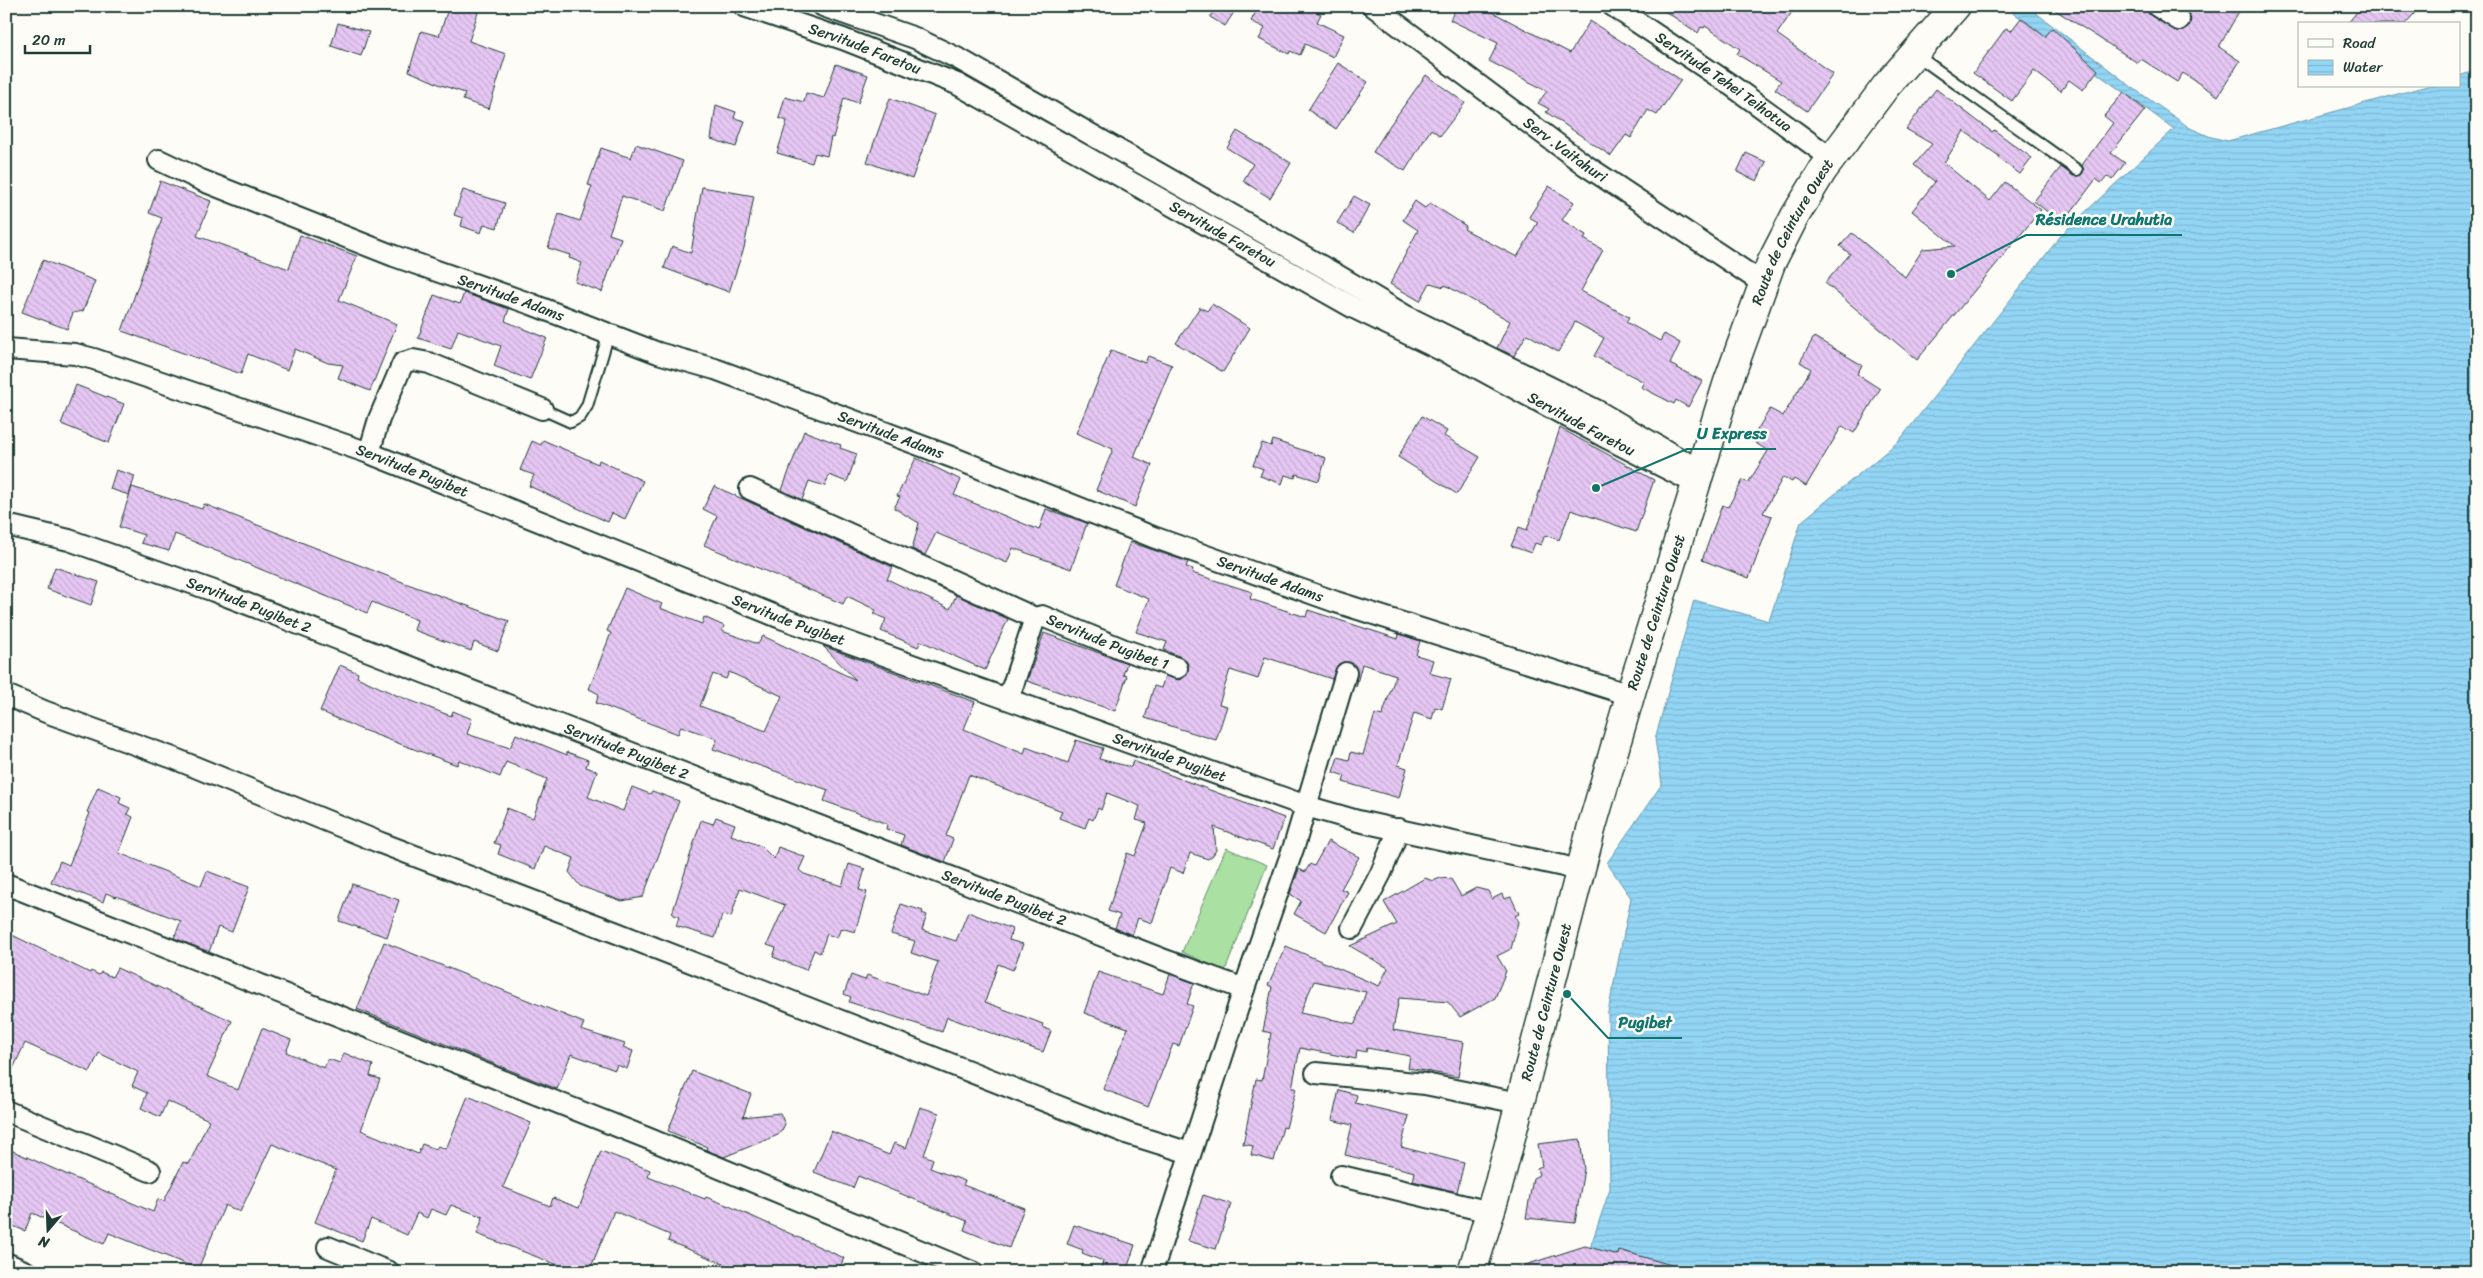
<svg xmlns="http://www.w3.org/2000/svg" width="2483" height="1278" viewBox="0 0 2483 1278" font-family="Sriracha,sans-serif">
<defs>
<pattern id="water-rules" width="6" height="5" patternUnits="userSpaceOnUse" patternTransform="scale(1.25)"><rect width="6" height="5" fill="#93d5f5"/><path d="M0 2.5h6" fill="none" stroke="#7eb8d3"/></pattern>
<pattern id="building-back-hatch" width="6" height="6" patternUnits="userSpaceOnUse" patternTransform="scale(1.25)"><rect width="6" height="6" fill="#e6c7f4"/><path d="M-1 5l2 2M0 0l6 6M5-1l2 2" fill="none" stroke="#c5acd2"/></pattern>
</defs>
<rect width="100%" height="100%" fill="#fdfcf7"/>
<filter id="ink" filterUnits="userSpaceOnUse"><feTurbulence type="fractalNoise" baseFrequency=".02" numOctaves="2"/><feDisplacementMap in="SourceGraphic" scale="10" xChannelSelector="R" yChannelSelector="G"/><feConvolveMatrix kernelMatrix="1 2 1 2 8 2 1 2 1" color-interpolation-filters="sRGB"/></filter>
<g filter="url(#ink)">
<path fill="#abe0a3" stroke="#658e6c" d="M1226,848l41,17 -42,106 -43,-19z"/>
<path fill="url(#water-rules)" stroke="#6598a8" d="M2004,6h23l106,82 57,40 21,9 17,4 199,-55h32v-10l18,-6v1202h-888l2,-27 19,-56 -2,-177 23,-114 -24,-35 55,-79 -7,-45 39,-139 75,21 32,-99 98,-81 164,-208 111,-104z"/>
<path fill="url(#building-back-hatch)" stroke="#1f3d34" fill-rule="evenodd" d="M449,6h31l-11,35 37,13 -17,55 -26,-9 2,-7 -24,-8 -32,-14 12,-40 18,5z
M1217,6h21l-13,20 -15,-9z
M1259,6h46l16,8 -4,8 27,13 -11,22 -28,-13 -5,11 -10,-4 -1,3 -30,-15 6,-11 -14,-7z
M1457,6h24l89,47 20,-32 91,59 -24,35 -9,-5 -17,28 -5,-3 -15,21 -65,-44 3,-3 -11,-6 9,-12 -58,-30 9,-18 -48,-23z
M1657,6h139l-19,28 56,40 -26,37 -32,-22 6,-8 -44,-27 3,-5 -35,-23 -1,2 -3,-1 -3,6z
M2049,6h96l6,10 28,16 10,-5 2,-7 -2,-6 -9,-8h62l-23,41 21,14 -22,35 -35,-23 -6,9 -36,-23 -3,4z
M2362,6h59l-16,18h-58z
M2021,18l24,19 7,-9 46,42 -15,20 -14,-10 -8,11 -27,-20 -22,30 -39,-28 33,-45 5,3z
M338,23l31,9 -8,24 -30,-10z
M1338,63l30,19 -32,47 -28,-19z
M836,64l32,11 -10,28 -14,-5 -11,40 -2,-1 -4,19 -12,-3 -3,10 -35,-10 10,-32 -8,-3 6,-21 19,5 2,-9 18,5z
M1426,75l39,28 -25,33 -9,-7 -26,42 -32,-19 17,-27z
M1936,89l56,43 2,-2 38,28 -12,16 -22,-16 1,-2 -35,-25 -20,32 46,38 15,-19 36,28 -124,150 -92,-77 25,-29 -10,-8 12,-13 53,44 18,-28 32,-3 -43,-35 23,-29 -21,-17 18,-21 -26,-15z
M2124,92l21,18 -34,43 14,10 -13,17 -5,-4 -6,7 -5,-4 -34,45 -28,-23 27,-34 12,9 9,-2 2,-4 -2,-5 31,-42 -9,-7z
M890,98l45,17 -23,64 -45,-17z
M716,105l20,7 -2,6 11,3 -9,26 -25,-8z
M1237,131l54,32 -21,35 -27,-17 10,-17 -26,-16z
M636,144l47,17 -18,50 -43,-15 -13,38 12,4 -19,54 -27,-10 7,-19 -13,-5 1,-3 -22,-7 11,-34 21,7 12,-35 -4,-1 13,-37 30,10z
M1746,153l20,9 -9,19 -20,-9z
M160,181l51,20 -14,35 92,33 11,-34 57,21 -18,44 58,24 -27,67 -32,-13 5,-13 -15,-2 -33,-14 -8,21 -39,-16 -7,20 -119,-43 40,-113 -13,-5z
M1549,186l25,16 -12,18 24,15 -2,4 19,11 -22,41 48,26 -3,5 34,19 4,-7 16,9 -10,21 32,17 -14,26 -12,-7 -2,4 -33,-17 3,-5 -50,-26 10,-18 -29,-16 -17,30 -31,-18 -13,22 -17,-8 13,-27 -65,-36 -1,2 -14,-4 -10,18 -30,-17 28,-54 -15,-10 12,-19 10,7 5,-5 36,23 -2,3 53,28 21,-35 -9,-5z
M702,187l52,9 -10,52 -15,44 -65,-24 8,-22 19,7z
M463,190l42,13 -8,25 -13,-4 -3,9 -20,-7 2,-8 -9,-3z
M1354,196l16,9 -16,28 -17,-10z
M43,260l52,21 -12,30 -10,2 -6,16 -45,-17z
M464,293l45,16 -4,12 42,17 -17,42 -36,-14 7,-20 -43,-16 -7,19 -33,-11 16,-43 26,9z
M1212,304l38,24 -27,44 -47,-29 24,-36 7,4z
M1814,337l48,28 -5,9 23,15 -26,44 -12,-7 -36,60 -12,-7 -2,3 -9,-5 -20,36 9,3 -23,62 -47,-18 20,-55 6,2 15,-27 5,3 20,-32 -17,-11 19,-31 13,7 28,-47 -11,-7z
M1111,350l34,13 3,-7 24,9 -38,92 18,8 -17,42 -39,-17 17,-41 -37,-16z
M76,385l48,19 -15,39 -48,-19z
M1422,416l25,15 -3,5 36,21 -23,37 -59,-37z
M1560,428l94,52 -18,52 -65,-22 -12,30 -14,-5 -4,10 -6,-2 -4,10 -20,-7 8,-19 8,3z
M804,431l37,14 -1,3 17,6 -10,28 -18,-7 -4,11 -16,-5 -7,19 -20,-10z
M543,440l55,24 1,-4 44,21 -18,38 -13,-6 -4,9 -79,-36 5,-11 -14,-5 12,-29 9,4z
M1273,440l53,18 -7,23 -23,-7 -1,4 -10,-3 -3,9 -22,-8 3,-7 -10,-4 9,-22 9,3z
M916,458l45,22 -7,15 85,35 7,-21 41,14 -16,46 -58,-21 -6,15 -71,-30 -11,22 -13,-6 7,-26 -25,-15 6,-11 -3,-1z
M116,470l19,6 -6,19 -19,-6z
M714,486l179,81 -6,12 63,30 6,-14 52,24 -23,51 -64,-29 -3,6 -37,-16 5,-12 -12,-5 2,-4 -29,-14 -4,8 -139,-59 13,-29 -14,-7z
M132,487l70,22 2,-5 201,79 104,38 -11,30 -24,-9 -3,9 -57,-21 3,-10 -45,-18 -5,11 -192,-79 -6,17 -28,-8 3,-8 -25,-8z
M1130,542l58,20 -2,5 7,2 -1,4 60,19 -2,7 56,18 2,-7 90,29 1,-5 21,7 -4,14 17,5 -4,13 22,6 -9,30 -7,-2 -3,12 -18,-6 -16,52 9,3 -8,30 -56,-16 2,-6 -12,-4 5,-15 11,3 2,-8 12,3 12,-41 7,2 14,-41 -34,-11 -6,23 1,-17 -8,-8 -11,3 -6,14 -67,-22 -7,22 -28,-9 -11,34 8,2 -11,34 -71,-22 9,-32 7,2 4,-12 14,4 5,-3 5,-11 -8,-9 -17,-7 3,-8 -31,-10 13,-33 -35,-14z
M55,567l44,15 -8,23 -44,-16z
M625,588l37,16 -2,4 42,16 2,-7 20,9 -2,5 36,13 5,-8 93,44 -33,-34 152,56 -11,27 60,25 2,-7 42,16 8,-23 27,8 -4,11 32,8 2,-6 151,57 -11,31 -59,-22 2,23 -3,5 -5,4 -18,-6 -7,20 -13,-5 -18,55 -14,-5 -6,17 -17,-7 5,-13 -12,-4 19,-58 8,3 12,-33 -11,-3 4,-14 -33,-13 -6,17 -3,-2 -5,12 -4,-2 -4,10 -26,-10 3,-7 -93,-36 -23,61 7,3 -8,23 -44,-17 3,-10 -18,-6 1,-5 -63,-23 4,-11 -115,-41 4,-10 -36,-13 -3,8 -82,-31 3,-9 -10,-5 22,-56 -4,-2zM729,672l53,24 -16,35 -66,-25 13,-32 13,5z
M1044,633l83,30 -4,12 4,1 -12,35 -88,-30z
M340,665l18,8 -1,4 39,18 55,21 2,-5 19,8 -5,15 43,14 6,-14 51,21v-3l21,8 -2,7 11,4 -9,26 35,14 9,-24 18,7 2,-3 27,10 -36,96 -21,4 -42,-15 -11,-14 5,-14 -30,-12 -9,23 -37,-15 3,-9 -7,-2 13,-35 26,10 14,-39 -41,-17 -6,15 -41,-17 -2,5 -97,-36 -40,-18z
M98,787l23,10 -2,6 11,5 -3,6 6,3 -14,36 82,33 6,-15 42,16 -17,45 -14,-5 -9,25 -35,-14 7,-17 -65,-25v1l-10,-4 -3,9 -52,-20 9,-21 9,4 21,-52 -3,-1z
M716,817l19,7 -4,11 30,11 13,13 4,-12 27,10 -6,13 5,4 38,12 7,-22 16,5 -6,21 8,2 -12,40 -14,-4 -4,10 -10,-4 -7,19 -6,-3 -8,20 -33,-13 3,-9 -9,-3 18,-40 -45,-17 -9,29 -9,-2 -7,23 -39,-12 3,-9 -7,-3 29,-94 12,4z
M1328,841l31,16 -18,32 7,3 -22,40 -32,-18 7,-13 -11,-7 9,-25 6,3 5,-8 4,2z
M1425,878l8,3 7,-3 11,1 10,17 15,-8 12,3 4,8 10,-5 2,5 7,-2 8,17 -4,2 3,6 -7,27 -14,7 9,15 -11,27 -35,19 -12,-15 -49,-4 -6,32 71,12 -6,35 -50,-9 2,-12 -43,-8 -1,4 -9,-2 -1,9 -56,-11 -8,40h4l-10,40 -3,-1 -9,34 -23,-6 2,-9 -10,-2 13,-65 6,1 9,-47 -8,-2 9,-44 -4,-2 18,-39 93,40 9,-18 -38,-22 47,-22 -13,-22zM1314,981l52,11 -11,32 -55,-11z
M352,884l47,16 -12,37 -48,-16z
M901,904l22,7 -1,2 5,2 -5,15 34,11 12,-29 44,17 -3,11 14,4 -10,26 -15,-6 -13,38 58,22 -1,3 9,4 -8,21 -96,-35 -5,15 -93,-30 2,-5 -7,-3 7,-19 14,5 2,-5 59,21 12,-34 -27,-9 4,-12 -24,-7z
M6,932l84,41 1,-2 8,4 2,-3 11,5 5,-9 115,53 -25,55 31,14 24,-62 29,12 -5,12 38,16 4,-9 12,4 4,-10 29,12 -3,11 10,3 -19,51 57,24 4,-10 14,5 2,-3 8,3 22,-53 63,27 -28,64 47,19 3,-8 26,10 22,-57 49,19 -2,7 57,22 1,-2 23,9 115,52 -6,14h-94l-76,-31 2,-6 -56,-24 -25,61h-33l2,-7 -81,-31 6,-17 -32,-12 -5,10 -15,-6 -4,9 -10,-5 -10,22 -36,-16 -9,22 -47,-19 21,-52 -64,-26 -32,68 -15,-7 -27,64 -89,-36 -5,11 -72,-31 -7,18 -19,-8v-75l147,64 5,-13 6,2 19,-39 6,2 20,-44 -42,-19 -7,16 -19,-9 6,-15 -15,-7 6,-14 -39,-19 -9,19 -65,-29 -19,41z
M384,942l200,81 -3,7 44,14 -2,3 10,4 -6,18 -10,-4 -2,5 -44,-16 -14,35 -200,-80z
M1098,972l65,22 7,-20 24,9 -7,21 6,2 -14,40 -6,-2 -25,63 -45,-18 25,-61 -44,-15z
M692,1071l59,23 -8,23 37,-4 5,11 -3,6 -4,5 -54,22 -18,-7 1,-3 -39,-16z
M1339,1090l18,5 -2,8 54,13 -8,31 63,16 -7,29 -44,-11 2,-9 -70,-17 7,-30 -20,-5z
M920,1107l19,6 -15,42 9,4 -3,9 35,13 -2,4 61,23 -15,40 -45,-18 3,-9 -109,-45 -5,12 -39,-16 17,-41 58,24 5,-12 12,5z
M1580,1139l4,30 -9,54 -49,-5 7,-40 6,-3 -2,-7 5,-2 -4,-22z
M1203,1195l28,9 -15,45 -28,-8z
M1074,1225l61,20 -9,27h-26l3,-11 -21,-8 1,-3 -16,-6z
M1585,1246l33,9 1,-5 59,17 -1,5h-160l-1,-4z"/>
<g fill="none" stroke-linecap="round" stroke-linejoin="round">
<defs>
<path id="lane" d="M1915,54l162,116
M542,409l29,13 9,-5 7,-11 22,-73"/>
<g id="street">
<path id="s1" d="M744,6l99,33 114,45 397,224 116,56 133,72 92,47"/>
<path d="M823,6l92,32 44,21 378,216 69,41 190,94 103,60"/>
<path id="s2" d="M1373,6l212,159 179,119"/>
<path id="s3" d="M1613,6l115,77 103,75"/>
<path d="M2157,6l22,14"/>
<path id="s4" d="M159,160l42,20 193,76 137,48 127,49 57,16 239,89 199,79 183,65 294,93"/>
<path id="s5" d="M6,349l69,5 19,5 275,94 412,165 525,188 52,15 205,45 17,6"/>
<path d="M369,453l10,-34 24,-56 10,-3 16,3 113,46"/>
<path d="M750,489l285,129"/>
<path id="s6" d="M6,525l63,15 145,51 948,368 82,30"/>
<path d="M6,695l40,17 127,46 208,85 236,90 512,201 61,19"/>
<path id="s7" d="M1004,697l7,-6 24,-73 7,-2 83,34 52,18"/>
<path d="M6,884l641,254 325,134"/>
<path d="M1352,928l29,-55 18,-44"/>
<path d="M1316,1073l109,11 94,19"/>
<path d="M6,1111l144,60"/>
<path d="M1341,1176l149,36"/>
<path d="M328,1247l61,25"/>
<path d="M6,1263l20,9"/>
<path d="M1152,1272l92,-283 51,-146 51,-170"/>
</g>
<g id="primary">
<path id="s8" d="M1472,1272l27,-89 93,-357 40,-137 96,-307 43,-119 24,-47 28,-46 63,-84 70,-80"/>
</g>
</defs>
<use href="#lane" stroke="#1f3d34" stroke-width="14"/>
<use href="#street" stroke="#1f3d34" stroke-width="24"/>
<use href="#primary" stroke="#1f3d34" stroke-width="31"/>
<use href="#lane" stroke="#fdfcf7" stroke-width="10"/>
<use href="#street" stroke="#fdfcf7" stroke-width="20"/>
<use href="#primary" stroke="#fdfcf7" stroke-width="28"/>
</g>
</g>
<g text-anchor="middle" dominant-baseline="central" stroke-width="5" stroke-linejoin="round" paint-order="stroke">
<g font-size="15" fill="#1f3d34" stroke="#fdfcf7">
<text stroke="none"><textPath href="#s1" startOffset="128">Servitude Faretou</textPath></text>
<text stroke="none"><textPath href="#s3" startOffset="134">Servitude Tehei Teihotua</textPath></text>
<text stroke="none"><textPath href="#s2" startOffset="240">Serv .Vaitahuri</textPath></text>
<text stroke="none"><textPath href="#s8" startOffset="1090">Route de Ceinture Ouest</textPath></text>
<text stroke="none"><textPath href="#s1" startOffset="532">Servitude Faretou</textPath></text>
<text stroke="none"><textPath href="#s4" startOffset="378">Servitude Adams</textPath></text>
<text stroke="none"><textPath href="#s1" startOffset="938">Servitude Faretou</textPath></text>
<text stroke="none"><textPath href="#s4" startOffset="782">Servitude Adams</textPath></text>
<text stroke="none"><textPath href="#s5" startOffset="426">Servitude Pugibet</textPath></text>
<text stroke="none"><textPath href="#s4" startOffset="1188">Servitude Adams</textPath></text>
<text stroke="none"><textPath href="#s6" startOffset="256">Servitude Pugibet 2</textPath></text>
<text stroke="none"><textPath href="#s8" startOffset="685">Route de Ceinture Ouest</textPath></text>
<text stroke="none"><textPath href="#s5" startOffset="831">Servitude Pugibet</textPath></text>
<text stroke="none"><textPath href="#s7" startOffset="164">Servitude Pugibet 1</textPath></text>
<text stroke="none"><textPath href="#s6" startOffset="661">Servitude Pugibet 2</textPath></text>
<text stroke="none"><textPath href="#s5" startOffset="1236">Servitude Pugibet</textPath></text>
<text stroke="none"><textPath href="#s6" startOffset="1066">Servitude Pugibet 2</textPath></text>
<text stroke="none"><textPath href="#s8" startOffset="280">Route de Ceinture Ouest</textPath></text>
</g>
</g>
<path fill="none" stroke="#0f766e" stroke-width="2" d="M1951 274L2026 235H2182M1596 488L1687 449H1776M1567 994L1608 1038H1682"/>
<g fill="#0f766e" stroke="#fdfcf7" stroke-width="2">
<circle cx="1951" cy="274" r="5"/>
<circle cx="1596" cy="488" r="5"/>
<circle cx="1567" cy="994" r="5"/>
</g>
<g font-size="16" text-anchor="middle" font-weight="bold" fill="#0f766e" stroke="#fdfcf7" stroke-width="5" stroke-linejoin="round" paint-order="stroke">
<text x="2104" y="225">Résidence Urahutia</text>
<text x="1732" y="439">U Express</text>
<text x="1645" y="1028">Pugibet</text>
</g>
<rect width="2483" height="1278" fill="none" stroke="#fdfcf7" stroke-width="25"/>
<rect x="12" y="12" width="2458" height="1253" fill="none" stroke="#1f3d34" stroke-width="2" filter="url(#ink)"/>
<rect x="2298" y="22" width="162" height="65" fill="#fdfcf7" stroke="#a4b0a9"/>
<rect x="2308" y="39" width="25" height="8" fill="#fdfcf7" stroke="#a4b0a9"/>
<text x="2343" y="48" font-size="15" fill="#1f3d34">Road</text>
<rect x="2308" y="60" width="25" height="15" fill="url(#water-rules)" stroke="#a4b0a9"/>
<text x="2343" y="72" font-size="15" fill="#1f3d34">Water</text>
<g transform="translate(48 1230) rotate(199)" stroke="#fdfcf7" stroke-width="4" paint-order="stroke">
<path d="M0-4L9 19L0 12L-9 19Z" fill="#1f3d34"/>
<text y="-8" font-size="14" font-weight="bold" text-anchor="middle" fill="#1f3d34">N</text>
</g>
<path d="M25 45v8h65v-8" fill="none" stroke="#1f3d34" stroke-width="2.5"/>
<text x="32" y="45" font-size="15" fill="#1f3d34" stroke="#fdfcf7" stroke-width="4" paint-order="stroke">20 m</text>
</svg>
